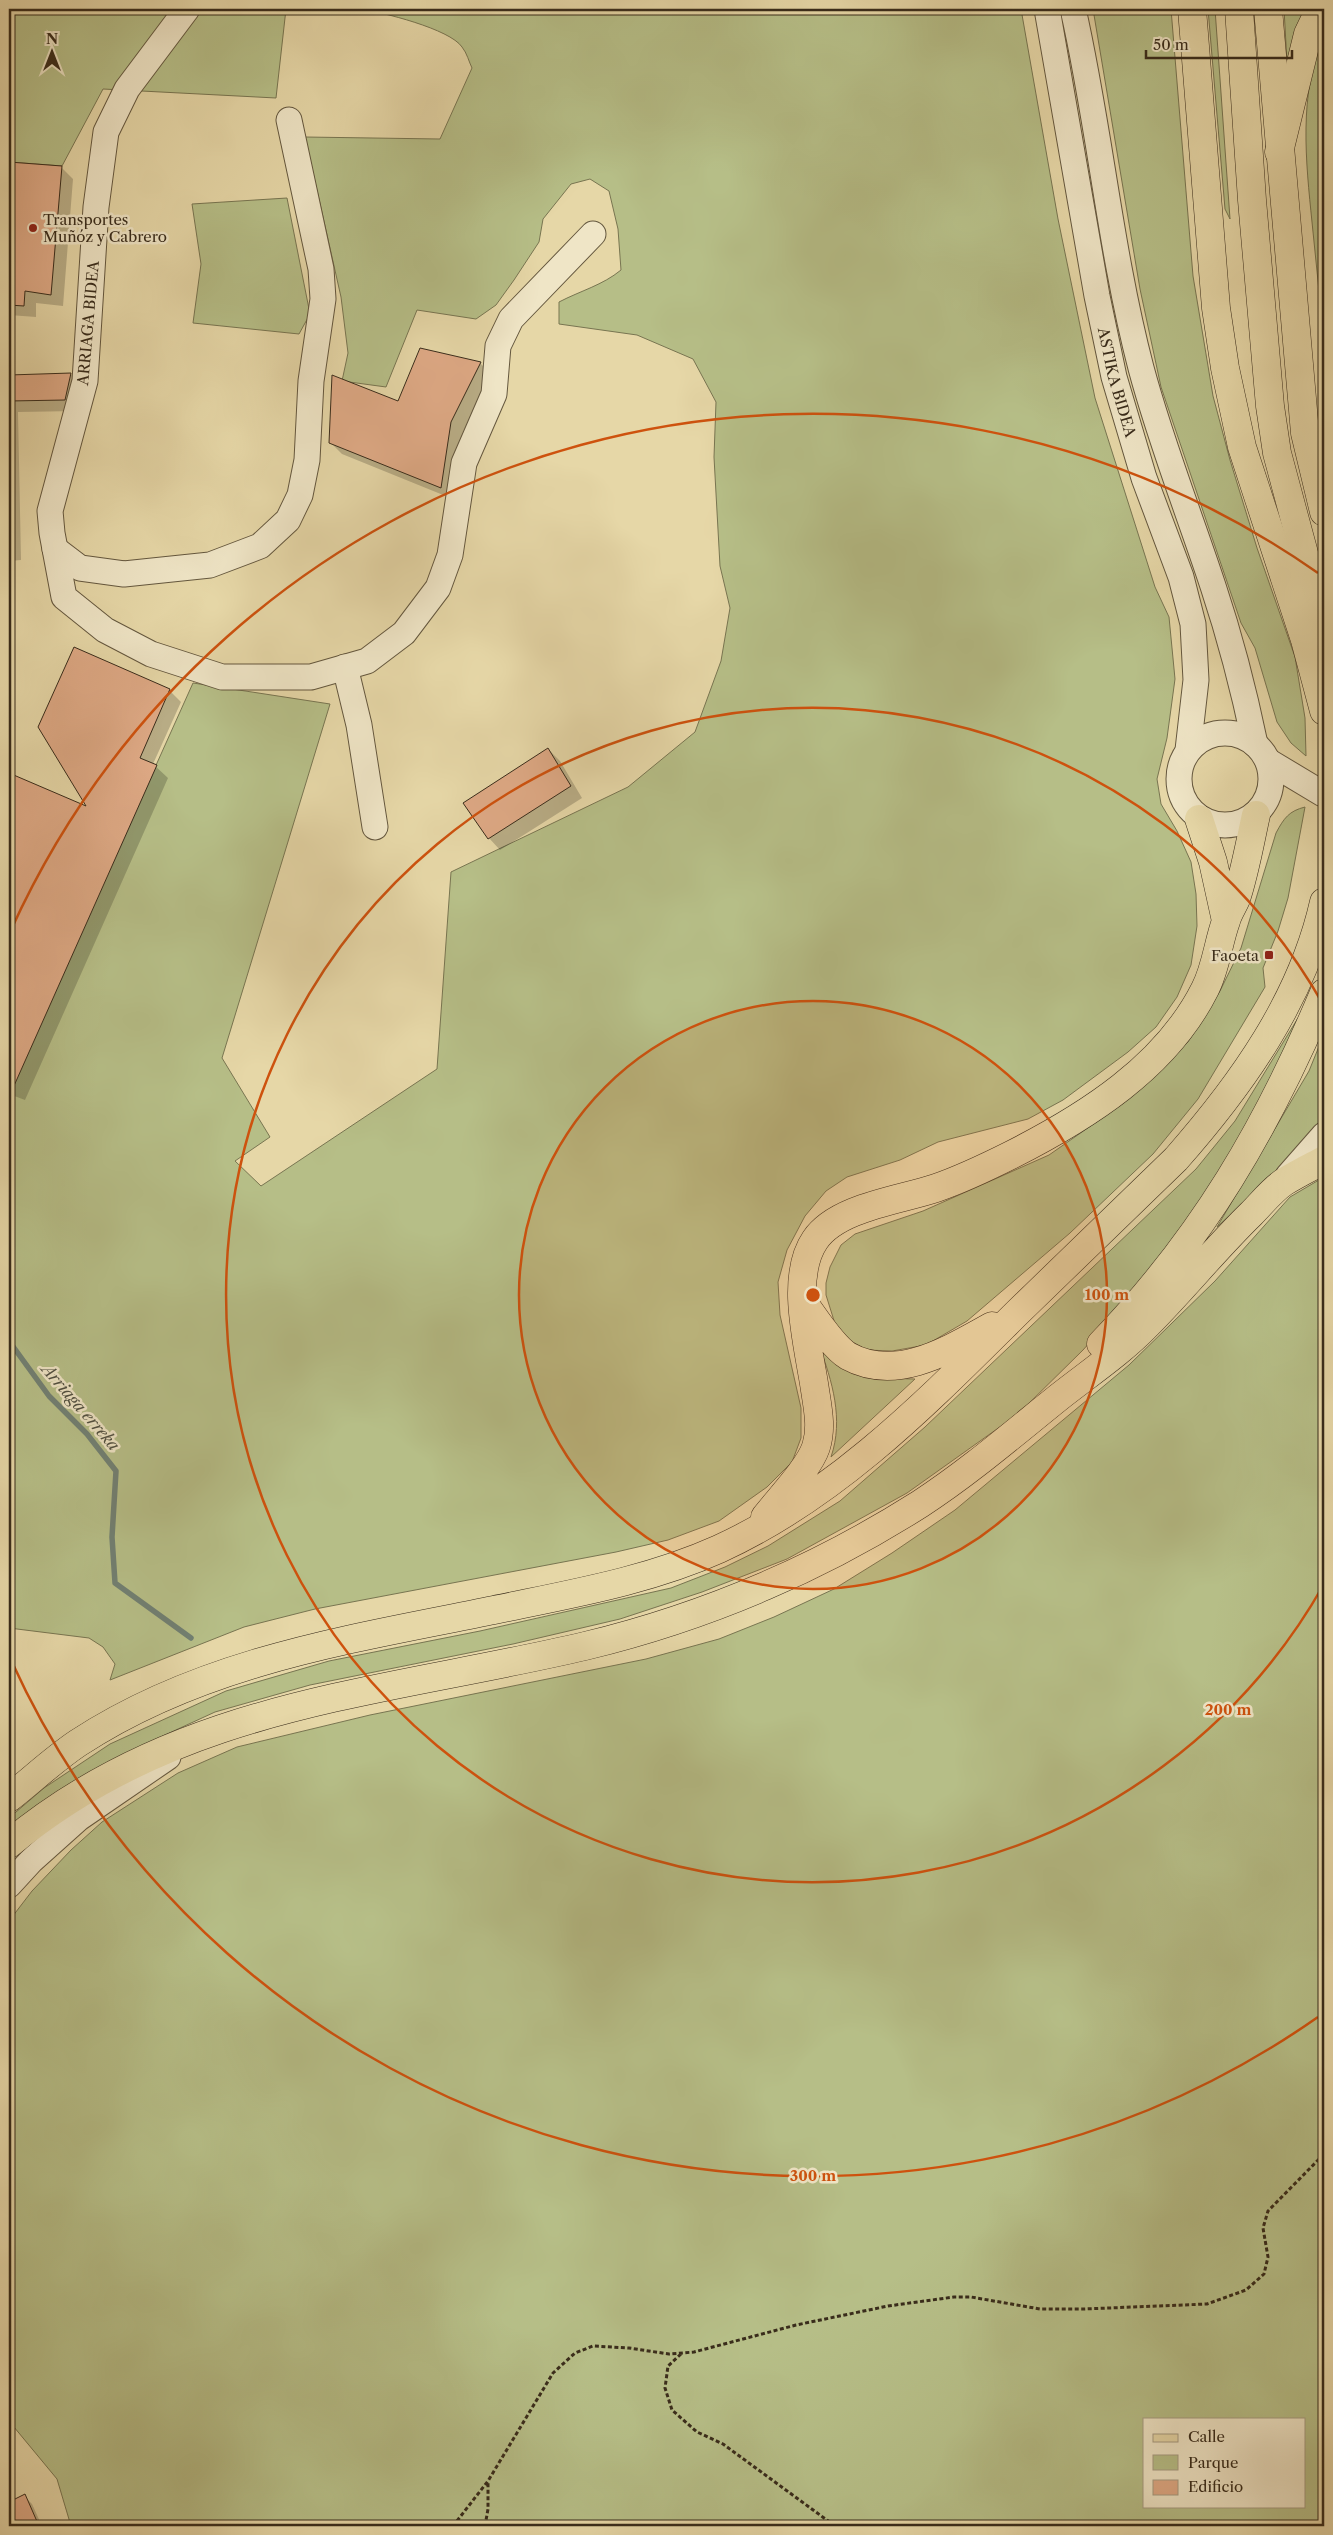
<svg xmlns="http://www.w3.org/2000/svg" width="1333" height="2535" viewBox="0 0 1333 2535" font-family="'Libre Caslon Text',serif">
<rect width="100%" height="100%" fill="#e6d7a7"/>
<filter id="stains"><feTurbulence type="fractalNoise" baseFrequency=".004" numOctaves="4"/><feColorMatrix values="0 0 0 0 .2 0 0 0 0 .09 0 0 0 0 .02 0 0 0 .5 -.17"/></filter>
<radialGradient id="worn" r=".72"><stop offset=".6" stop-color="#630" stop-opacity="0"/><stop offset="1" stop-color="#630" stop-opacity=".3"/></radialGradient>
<path fill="#b6be87" stroke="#787551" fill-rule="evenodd" d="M9,9h277l-10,89 -173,-9 -41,77 -53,-4z
M360,9h661l37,210 37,179 60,189 14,30 6,62 -8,59 -10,41 4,25 16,27 14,31 5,32 1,32 -6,39 -14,32 -21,30 -28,25 -65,48 -35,19 -90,23 -38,18 -53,17 -21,14 -21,25 -18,34 -9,32 2,33 21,93v30l-9,24 -25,25 -48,34 -51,19 -52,12 -301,57 -71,18 -134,53 5,-16 -12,-17 -14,-9 -80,-10v-536l184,-409 137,21 -108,354 48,79 -35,24 26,25 176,-117 14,-197 177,-85 67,-55 26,-71 9,-53 -10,-42 -6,-109 2,-55 -23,-43 -56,-24 -78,-11v-22c21,-11 44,-17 62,-32l-3,-41 -9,-38 -19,-12 -19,5 -28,35 -4,23 -25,38 -18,25 -20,14 -59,-9 -31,77 -44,-6 6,-28 -7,-56 -36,-160 135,2 32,-71c-3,-6 -5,-15 -10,-21 -12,-18 -80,-35 -102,-38z
M1093,9h78l22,267 20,120 17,64 27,88 38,109 10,61 1,38 -15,-13 -14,-21 -22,-74 -14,-25 -80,-236 -21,-98z
M1208,9h7l15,210 -5,-10z
M1284,9h26l-12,19 -11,34z
M1324,37v303c-4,-39 -8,-79 -12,-118 -6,-59 -14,-130 12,-185z
M287,198l23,116 -11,20 -106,-11 8,-59 -9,-60z
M1305,807l-17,91 -10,33 -15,37 2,19 -67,112 -45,55 -83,79 -103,88 -41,24 -34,6 -25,-1 -18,-10 -13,-13 -10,-32v-12l4,-16 11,-22 14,-11 68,-23 126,-56 76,-53 63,-60 32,-51 21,-43 35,-115c8,-15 13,-22 29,-26z
M1298,1018l-38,90 -81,134 -96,108 -65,64 -111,79 -120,66 -85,33 -82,27 -107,25 -203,41 -95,27 -74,34 -89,49 -43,35v-12l35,-30 66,-44 116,-53 103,-30 151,-30 191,-43 54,-21 43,-21 72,-45 85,-74 271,-258 39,-48z
M1324,1034l-1,91 -26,29 -80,73 92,-156z
M1324,1177v1349h-1253l-14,-47 -48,-58v-500l23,-30 39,-41 31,-28 76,-49 59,-26 133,-32 276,-56 73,-20 55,-22 60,-28 58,-36 63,-43 174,-145 86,-84 75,-84zM1144,2419h160v87h-160z
M819,1345l53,33 43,1 -84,78c13,-38 1,-76 -12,-112z"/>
<path fill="#0003" d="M9,163l52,4 12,12 -10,127 -27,-3v14l-27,-2z
M480,363l12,12 -30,59 -9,65 -111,-45 -12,-12 69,-39z
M71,374l11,12 -5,25 -59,1 3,148 -12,1v-185z
M169,690l12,12 -28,62 15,14 -143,322 -16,-6v-320l80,35z
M548,749l12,12 22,37 -82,52 -11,-12z
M24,2496l8,8 10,22h-26l-7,-15v-7z"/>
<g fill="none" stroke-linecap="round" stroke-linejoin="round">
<path stroke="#718073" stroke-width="5.5" d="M9,1341l40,55 38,38 29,37 -4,66 3,46 76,55"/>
</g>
<path fill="#dea985" stroke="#392c1b" d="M9,162l53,4 -11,129 -26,-4 -1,15 -15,-1z
M420,348l61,14 -30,60 -10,66 -112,-45 3,-68 66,26z
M71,373l-6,27 -56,1v-26z
M74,647l96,42 -30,69 17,7 -148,332v-324l77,33 -48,-79z
M548,748l23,38 -83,53 -25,-36z
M25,2494l14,32h-24l-6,-12v-12z"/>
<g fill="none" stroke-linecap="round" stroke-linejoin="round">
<defs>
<g id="minor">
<path d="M187,9l-60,80 -21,43 -10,75 -11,174 -35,130 2,22 12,64 41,33 46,24 71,23h89l56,-16 37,-28 34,-45 12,-33 14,-92 30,-69 4,-48 13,-27 82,-85"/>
<path id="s1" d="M1047,9l50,287 17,81 30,101 37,99 12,47 3,56 -8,70"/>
<path d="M1073,9c27,119 37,241 68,359 20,75 48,145 72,218 17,51 31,105 42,158"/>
<path d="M55,549l25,19 44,6 86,-9 50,-19 28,-26 12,-25 7,-35 4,-79 12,-82 -2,-30 -32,-149"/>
<path d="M345,667l14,58 16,102"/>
<circle cx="1225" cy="779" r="46"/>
<path d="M1268,761l55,33"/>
<path d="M1288,1176l36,-41"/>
<path d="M9,1885l22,-24 48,-43 89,-61"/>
</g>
<path id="major" d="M1239,9l13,191 18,206 7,47 47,175
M1268,9l37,424 19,79
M1199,819l14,43 13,59
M803,1302c12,16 29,44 45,54 49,27 102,-7 144,-30
M1101,1344c102,-106 166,-216 223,-351
M765,1517c14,-18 44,-49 51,-70 6,-19 2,-37 -1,-57 -6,-42 -26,-112 0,-150 22,-33 86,-40 121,-52 26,-9 51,-21 75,-33 75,-38 155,-88 194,-166 11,-21 13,-46 21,-68 2,-8 7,-15 10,-22 9,-27 14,-57 20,-84
M9,1798c23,-18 45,-39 69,-55 125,-82 273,-104 416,-133 76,-16 154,-29 225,-61 118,-54 208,-147 299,-237 52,-51 105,-102 158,-153 66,-75 126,-159 148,-257
M9,1844c169,-141 372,-150 576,-198 62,-15 122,-35 180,-60 54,-23 106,-51 155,-82 49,-32 93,-70 139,-107 29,-23 62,-45 88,-72 36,-36 68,-76 104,-111 11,-11 21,-24 33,-32 13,-8 27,-15 40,-22"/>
<path id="highway" d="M1192,9l24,299 9,60 17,79 63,193 19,71
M1279,152l29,-118 12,-25"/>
</defs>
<use href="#minor" stroke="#64573e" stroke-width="27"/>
<use href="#major" stroke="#392c1b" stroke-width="29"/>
<use href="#highway" stroke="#392c1b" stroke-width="29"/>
<path stroke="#392c1b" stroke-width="3" stroke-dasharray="4 2.5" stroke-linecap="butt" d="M681,2354l-13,12 -3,22 7,22 25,22 26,12 112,82
M453,2526l35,-45 65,-108 22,-20 18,-7 36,2 40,6 25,-2 102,-27 92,-19 66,-9h17l69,12h44l123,-5 39,-14 18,-16 4,-17 -5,-29 5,-17 56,-57
M485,2526l3,-17v-28"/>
<use href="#minor" stroke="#efe5c6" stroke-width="25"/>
<use href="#major" stroke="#e6d7a7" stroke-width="28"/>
<use href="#highway" stroke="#e6d7a7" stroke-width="28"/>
</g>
<circle cx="813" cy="1295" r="294" fill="#ce520e" fill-opacity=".12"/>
<g fill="none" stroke="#ce520e" stroke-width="2.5">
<circle cx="813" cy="1295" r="294"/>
<path d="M1324 1584A587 587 0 1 1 1324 1006"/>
<path d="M1318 2017A881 881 0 0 1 11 1660M11 930A881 881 0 0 1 1318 573"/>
</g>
<g fill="#8f2418" stroke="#efe5c6" stroke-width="2">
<circle cx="33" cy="228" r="5"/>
<rect x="1264" y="950" width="10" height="10" rx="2.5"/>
</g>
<g text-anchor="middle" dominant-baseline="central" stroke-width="5" stroke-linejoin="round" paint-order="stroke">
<g font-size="15" fill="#392c1b" stroke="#efe5c6" text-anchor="start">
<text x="43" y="219">Transportes<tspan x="43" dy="17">Muñóz y Cabrero</tspan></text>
<text x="1259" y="955" text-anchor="end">Faoeta</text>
</g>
<g font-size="15" fill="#392c1b" stroke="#efe5c6">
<text transform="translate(88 323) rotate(-85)">ARRIAGA BIDEA</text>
<text stroke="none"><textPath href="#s1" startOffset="380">ASTIKA BIDEA</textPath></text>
</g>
<g font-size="16" font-style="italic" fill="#504f40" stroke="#efe5c6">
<text transform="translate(81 1407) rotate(49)">Arriaga erreka</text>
</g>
</g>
<circle cx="813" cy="1295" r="8" fill="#ce520e" stroke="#efe5c6" stroke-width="2.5"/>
<g font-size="15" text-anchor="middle" font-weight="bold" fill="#ce520e" stroke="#efe5c6" stroke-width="5" stroke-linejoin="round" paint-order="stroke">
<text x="1107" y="1300">100 m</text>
<text x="1228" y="1715">200 m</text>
<text x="813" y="2181">300 m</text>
</g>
<rect width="1333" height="2535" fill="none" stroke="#e6d7a7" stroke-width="30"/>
<rect x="10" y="10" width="1313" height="2515" fill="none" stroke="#392c1b" stroke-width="2.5"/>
<rect x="15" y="15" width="1303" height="2505" fill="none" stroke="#392c1b"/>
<rect x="1143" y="2418" width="162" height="90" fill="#efe5c6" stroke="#a69b82"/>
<rect x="1153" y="2434" width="25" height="8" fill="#e6d7a7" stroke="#a69b82"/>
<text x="1188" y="2442" font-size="15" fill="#392c1b">Calle</text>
<rect x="1153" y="2455" width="25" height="15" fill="#b6be87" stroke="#a69b82"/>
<text x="1188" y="2468" font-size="15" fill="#392c1b">Parque</text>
<rect x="1153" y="2480" width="25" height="15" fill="#dea985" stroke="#a69b82"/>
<text x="1188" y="2492" font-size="15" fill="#392c1b">Edificio</text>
<g transform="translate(52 52)" stroke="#efe5c6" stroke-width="4" paint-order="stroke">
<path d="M0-4L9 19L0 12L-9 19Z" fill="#392c1b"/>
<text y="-8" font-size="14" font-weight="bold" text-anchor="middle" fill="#392c1b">N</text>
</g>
<path d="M1146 50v8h146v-8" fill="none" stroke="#392c1b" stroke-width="2.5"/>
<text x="1153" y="50" font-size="15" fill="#392c1b" stroke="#efe5c6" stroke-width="4" paint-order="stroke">50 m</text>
<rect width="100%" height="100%" filter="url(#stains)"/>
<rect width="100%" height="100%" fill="url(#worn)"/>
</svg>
